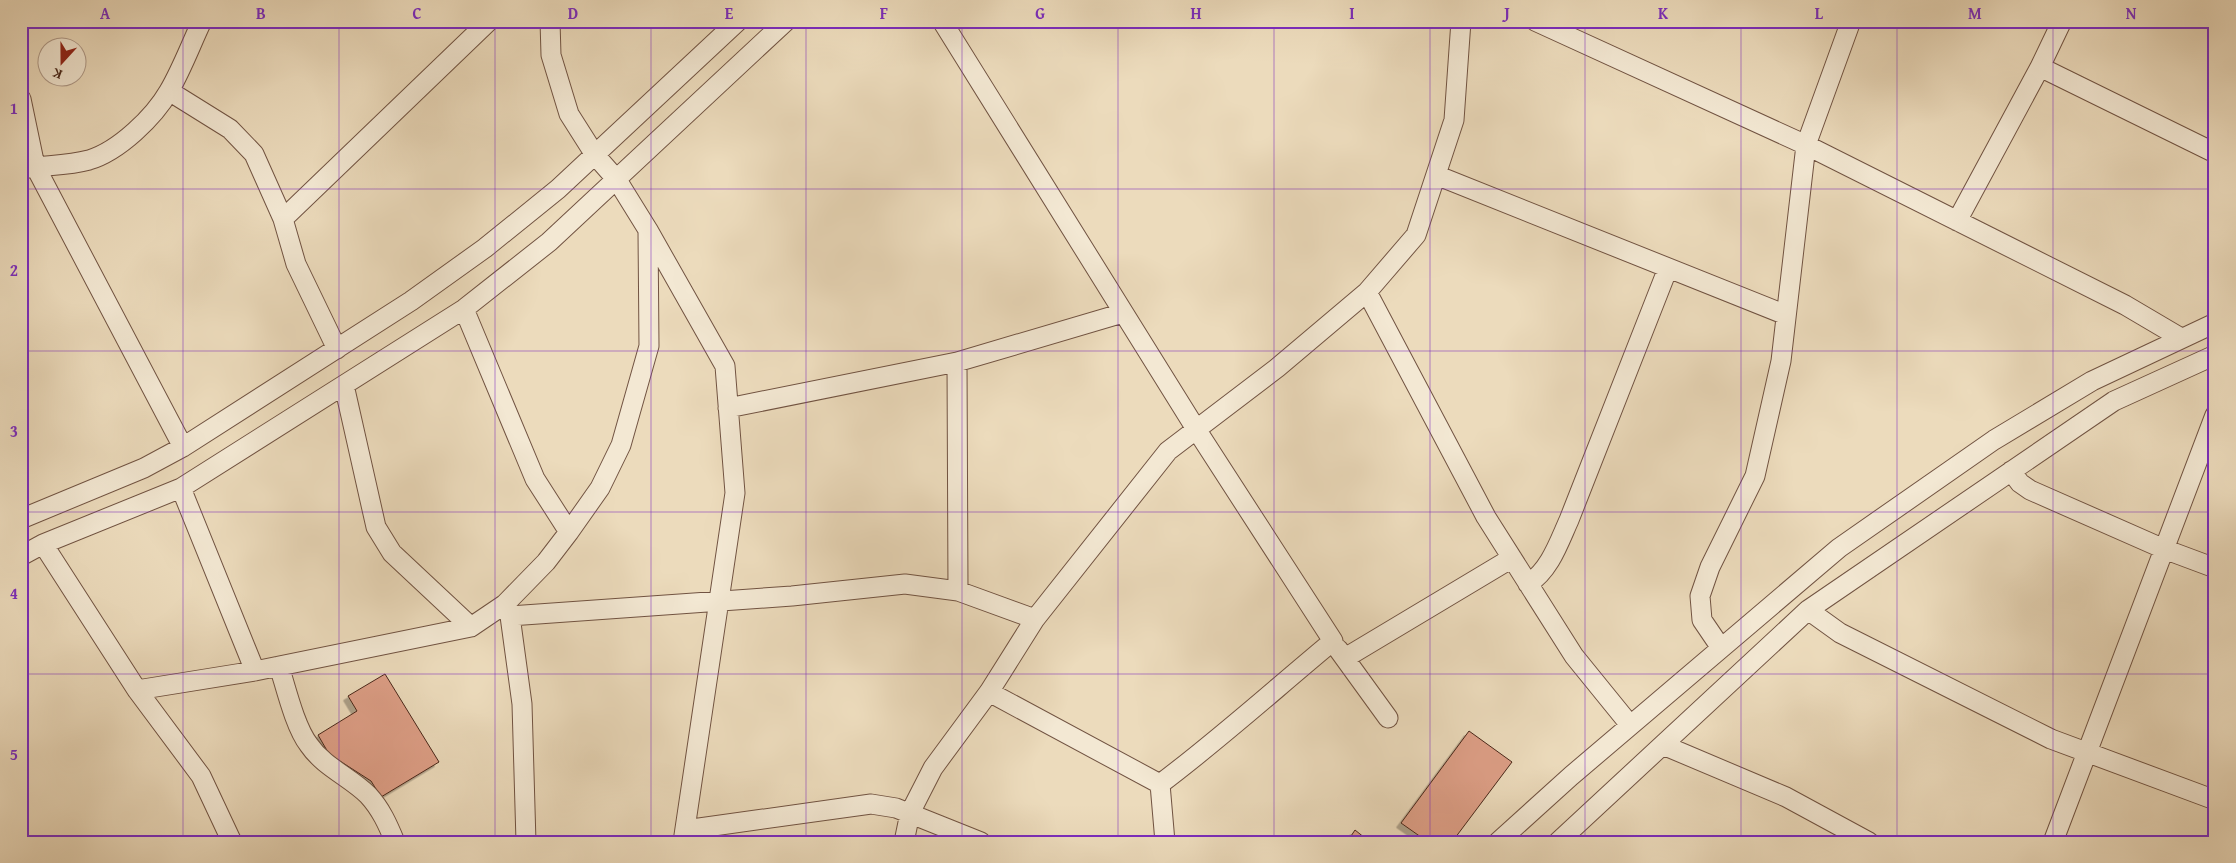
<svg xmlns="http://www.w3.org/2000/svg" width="2236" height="863" viewBox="0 0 2236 863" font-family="'Gentium Book Plus',serif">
<defs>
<filter id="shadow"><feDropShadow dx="-4.5" dy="4.5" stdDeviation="0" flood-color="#0004"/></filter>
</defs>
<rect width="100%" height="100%" fill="#ecdbbc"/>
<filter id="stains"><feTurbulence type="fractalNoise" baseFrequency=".004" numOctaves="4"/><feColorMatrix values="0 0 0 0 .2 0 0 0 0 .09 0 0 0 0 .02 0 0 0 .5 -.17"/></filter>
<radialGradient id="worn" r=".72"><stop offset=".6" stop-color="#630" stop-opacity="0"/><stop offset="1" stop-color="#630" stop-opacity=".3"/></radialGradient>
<path fill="#de9f87" stroke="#482619" filter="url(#shadow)" d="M385,674l54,88 -58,35 -10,-16 -42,-27 -11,-19 39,-24 -9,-15z
M1469,731l43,31 -60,80h-24l-27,-19z
M1355,830l15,12h-23z"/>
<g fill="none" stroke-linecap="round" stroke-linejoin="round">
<defs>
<path id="minor" d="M550,21l1,34 18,59 26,41 22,25 31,50 77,136 10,127 -52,349
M942,21l254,408 137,212c-58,48 -113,98 -173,143l5,58
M1535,21l271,124 319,160 56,33
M2040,67l175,86
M169,91l61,38 24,25 29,65 13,45 41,85
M21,99l14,67 148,281
M21,169c23,-4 46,-3 68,-9 30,-9 65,-43 80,-69 13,-22 22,-47 33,-70
M1436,175l350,140
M283,219l206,-198
M1957,221l83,-154 22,-46
M1367,292l119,225 88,139 56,69
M464,309l71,170 34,53
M957,362l166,-49
M344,385l32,142 16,26 79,74
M728,408l229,-46 1,229
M2011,471l9,12 10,7 134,59 51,19
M181,488l74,183
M21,519l123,-51 39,-21 228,-146 74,-53 73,-59 180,-168
M43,544l94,146 64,86 31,66
M21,556l22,-12 138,-56 283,-179 85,-67 237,-221
M1528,584c22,-14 31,-42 41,-64l99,-252
M505,605l5,11 12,88 4,138
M1808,610l32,23 211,106 164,61
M510,616l282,-20 113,-12 53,7 77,28
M1721,648l-19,-28 -2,-24 10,-29 45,-91 26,-115 25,-216 45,-124
M1338,649l50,69
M1345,658l167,-100
M279,666c7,22 16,61 30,79 15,22 41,32 59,50 13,14 20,30 27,47
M137,690l118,-19 216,-44 34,-23 41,-42 23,-30 31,-44 21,-43 28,-99 -1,-115
M989,692l171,92
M1663,745l123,52 83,45
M685,830l186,-26 25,4 85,34
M904,842l6,-29 23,-45 56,-76 46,-73 133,-168 109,-83 90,-76 49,-57 38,-115 7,-99
M1498,842l73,-66 268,-228 155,-108 98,-59 123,-58
M1558,842l250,-232 306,-209 101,-46
M2053,842l162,-427"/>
</defs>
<use href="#minor" stroke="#715342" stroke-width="21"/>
<use href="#minor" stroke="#f3e8d3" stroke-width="19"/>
</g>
<path fill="none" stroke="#7b2cbf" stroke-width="1" stroke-opacity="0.55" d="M183,21v821M339,21v821M495,21v821M651,21v821M806,21v821M962,21v821M1118,21v821M1274,21v821M1430,21v821M1585,21v821M1741,21v821M1897,21v821M2053,21v821M21,189h2194M21,351h2194M21,512h2194M21,674h2194"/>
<rect width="2236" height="863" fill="none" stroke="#ecdbbc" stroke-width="55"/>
<g transform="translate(62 62) rotate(201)"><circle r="24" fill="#f3e8d3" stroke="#af9a89"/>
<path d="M0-4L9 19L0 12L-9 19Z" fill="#8f2418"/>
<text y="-8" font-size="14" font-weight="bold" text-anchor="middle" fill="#482619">K</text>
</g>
<rect x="28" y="28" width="2180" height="808" fill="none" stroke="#7b2cbf" stroke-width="2"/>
<g font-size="16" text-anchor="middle" font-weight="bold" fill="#7b2cbf">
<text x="105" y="19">A</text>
<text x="261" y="19">B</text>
<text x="417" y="19">C</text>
<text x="573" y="19">D</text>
<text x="729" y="19">E</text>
<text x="884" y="19">F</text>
<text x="1040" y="19">G</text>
<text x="1196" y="19">H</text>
<text x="1352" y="19">I</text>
<text x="1507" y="19">J</text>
<text x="1663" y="19">K</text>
<text x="1819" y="19">L</text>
<text x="1975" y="19">M</text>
<text x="2131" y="19">N</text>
<text x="14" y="114">1</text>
<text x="14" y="276">2</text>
<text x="14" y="437">3</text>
<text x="14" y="599">4</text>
<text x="14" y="760">5</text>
</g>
<rect width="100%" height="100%" filter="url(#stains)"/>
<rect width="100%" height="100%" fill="url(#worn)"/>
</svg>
